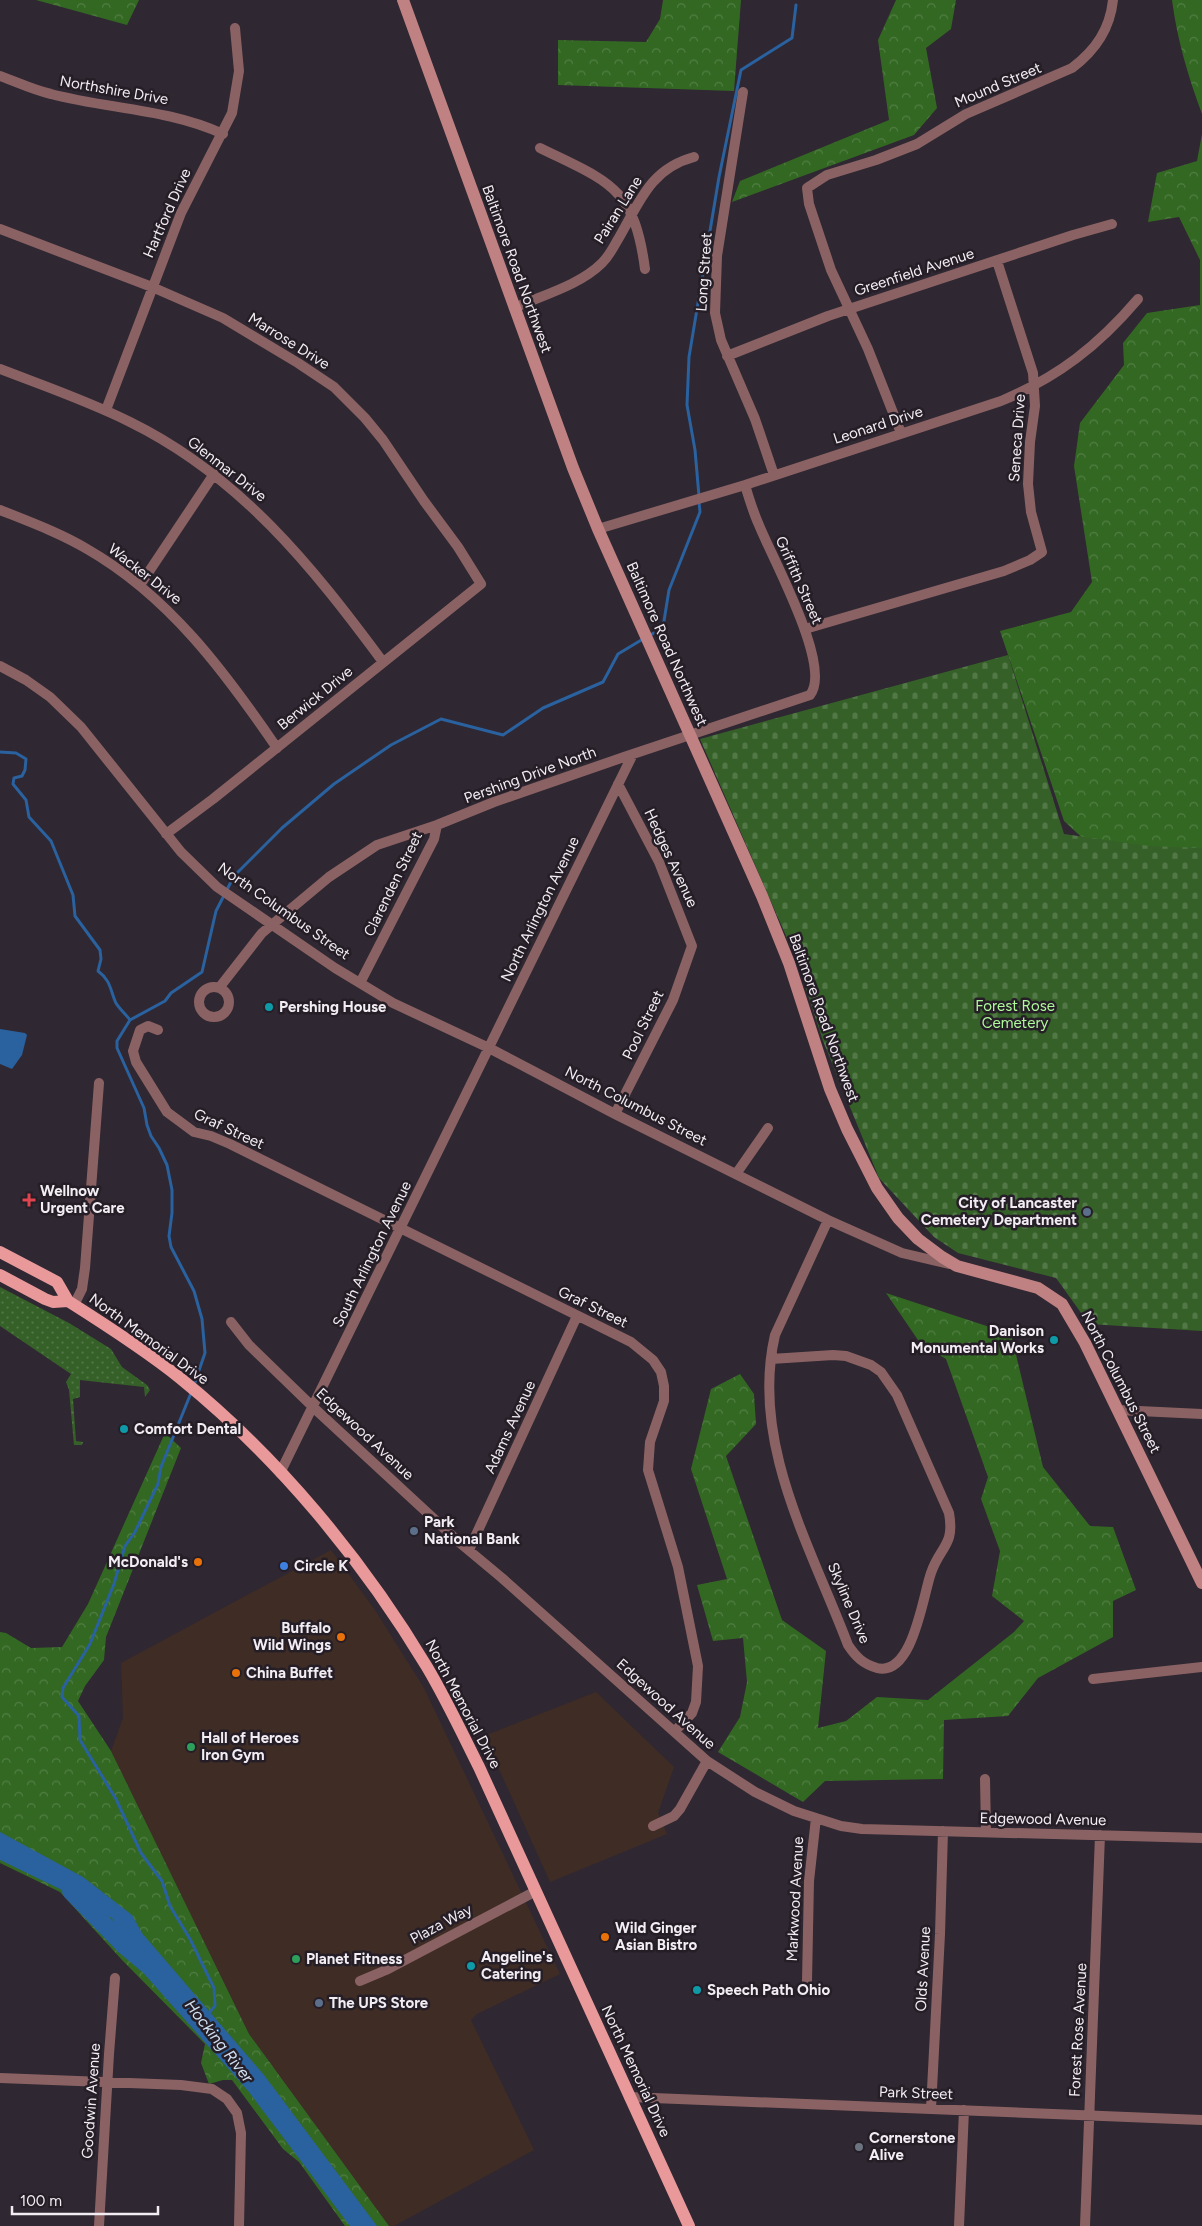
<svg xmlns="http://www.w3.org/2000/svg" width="1202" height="2226" viewBox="0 0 1202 2226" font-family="Figtree,sans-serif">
<defs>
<pattern id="green-dots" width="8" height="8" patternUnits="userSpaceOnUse" patternTransform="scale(1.25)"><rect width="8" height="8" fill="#356128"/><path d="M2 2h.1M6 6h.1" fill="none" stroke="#537848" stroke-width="1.8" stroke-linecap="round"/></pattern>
<pattern id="forest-crowns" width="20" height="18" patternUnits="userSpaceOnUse" patternTransform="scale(1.25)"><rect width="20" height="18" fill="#336823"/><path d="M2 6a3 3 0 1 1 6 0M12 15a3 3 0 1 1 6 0" fill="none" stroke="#517e43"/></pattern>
<pattern id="cemetery-stones" width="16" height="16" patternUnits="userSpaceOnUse" patternTransform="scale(1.25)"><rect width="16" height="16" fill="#356128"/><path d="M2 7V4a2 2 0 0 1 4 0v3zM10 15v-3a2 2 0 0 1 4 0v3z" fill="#537848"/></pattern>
</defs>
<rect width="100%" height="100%" fill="#2f2731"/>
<path fill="#3f2d25" d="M331,1550l44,60 49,78 136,286 -83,40 -6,6 63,130 -140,76h-5l-140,-192 -138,-283 12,-33 -2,-55z
M596,1692l78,75 -16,46 9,21 -117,48 -66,-146z"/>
<path fill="url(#green-dots)" d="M0,1287l69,36 42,26 11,18 25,18 3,5 -5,7 -1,-10 -64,-7v17l-7,2 3,42 7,1 -1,3h-8l-5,-55 -3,-8 5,-8 -71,-48z"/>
<path fill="url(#forest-crowns)" d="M36,0h103l-12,25z
M663,0h78l-7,91 -176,-6v-45l88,2 14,-23z
M896,0h60l-5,29 -25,19 11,60 -23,27 -182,67 8,-21 149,-61 -11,-80z
M1172,0h30v114c-14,-38 -25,-75 -30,-114z
M1202,134v721l-112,-10 -26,-24 -64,-190 71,-19 21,-30 -18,-116 6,-43 44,-58 -1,-22 24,-30 53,-8v-45l-21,-43 -31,5 9,-49 40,-12z
M886,1293l125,41 32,133 47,59 23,1 23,63 -23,11v36l-75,41 -30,38 -64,4 -1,59 -118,2 -22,21 -85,-50 22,-35 7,-35 -4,-44 -30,3 -16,-56 30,-6 -36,-110 20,-80 29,-15 14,20 2,30 -30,32 56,164 44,31 -8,77 28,-7 31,-24 51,3 86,-68 10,-11 -32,-25 8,-45 -19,-52 7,-22 -42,-118 -26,-16z
M165,1433l16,15 -75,189 -2,23 -19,26 -7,15 33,50 138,283 140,192h-44l-46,-64 -16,-13 -51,-69h-9l-14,4 -8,-21 4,-19 -83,-84 -62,-68 -60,-29v-231l6,1 25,15 31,-1 26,-43z"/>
<path fill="url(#cemetery-stones)" d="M1008,655l56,179 85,12 53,2v483l-113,-7 -33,-46 -98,-25 -24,-16 -55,-59 -56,-137 -26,-80 -97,-222z"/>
<path fill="#2a619f" d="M0,1029l25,4 2,2 -5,20 -10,14 -12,-5z
M0,1832l83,45 49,38 10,18 122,142 113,151h-27l-101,-134 -118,-133 -4,-18 -11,-11 -4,-12 -38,-16 -12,-12 -62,-30z"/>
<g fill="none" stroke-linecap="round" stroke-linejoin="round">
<path stroke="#2a619f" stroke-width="3" d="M699,496l-4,-46 -8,-45 2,-48 30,-180 22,-107 51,-32 4,-33
M649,636l14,-9 6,-37 31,-78 -1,-10
M0,752l16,1 10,6 -1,11 -3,6 -8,2 -1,6 13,16 3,17 22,24 22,54 2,21 25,34 1,9 -3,12c12,9 12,17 17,30 2,6 11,13 15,19l-13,21v7l27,60 3,17 4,11 8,12 8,17 5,25v23l-3,23 2,11 23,44 8,28 3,34 -11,32
M130,1020l35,-19 6,-8 31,-21 14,-61 18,-35 48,-48 52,-44 57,-39 50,-26 62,16 40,-27 60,-26 15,-28 25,-15
M191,1393l-30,74 -3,17 -23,48 -10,14 -11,38 -24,60 -27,44 -1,9 17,19 1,24 36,59 25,54 21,28 8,25 20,33 24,49 1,18 -7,8"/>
<path stroke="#2a619f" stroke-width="18" d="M71,1891l53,54 24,20"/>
<path stroke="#8a6263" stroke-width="10" d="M0,76c17,6 33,14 51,18 57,15 118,15 172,40
M743,92l-26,164 -2,57 6,27 34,79 19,56
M540,148c69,34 94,38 105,121
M0,229l152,58 71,31 75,45 36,24 31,31 18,22 41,61 34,46 23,37 -268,215 -47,35
M514,308c29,-13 66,-23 88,-45 7,-7 11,-15 15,-22 22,-37 32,-72 77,-84
M727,356l101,-40 245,-81 39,-11
M0,369c44,17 88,32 130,53 110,54 182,144 253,240
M106,410l75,-197 51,-100 7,-42 -4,-43
M901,433l-33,-84 -37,-79 -22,-66 -2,-16 20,-13 49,-15 41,-16 49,-30 106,-46c24,-18 38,-39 41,-68
M0,510c30,12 60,23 87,39 82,47 138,123 190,199
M598,529l147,-44 256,-84c57,-24 97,-55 137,-102
M140,585l74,-111
M805,629l199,-58 26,-11 12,-8 -11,-40 -3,-28 2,-42 5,-36 -2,-33 -36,-112
M0,666l26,14 24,17 31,30 100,125 36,35 118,81 58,35 96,45 126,66 213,106 74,33 47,11
M360,983l74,-144 3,-14
M199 1002a15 15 0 1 1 30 0a15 15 0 1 1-30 0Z
M219,988l43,-55 67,-56 48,-32 60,-20 57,-23 130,-45 186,-62c23,-28 -38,-137 -51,-170 -6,-13 -10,-27 -14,-40
M158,1030l-10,-4 -8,4 -7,21 3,11 31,50 27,20 17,4 19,8 401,198 22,18 8,12 3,14v15l-14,41 -2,28 30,97 20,99 -2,36 -4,11 -17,18
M615,1114l58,-114 19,-54 -33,-84 -41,-78
M736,1174l32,-46
M74,1305l8,-16 3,-21 14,-185
M231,1322l18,23 65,63 146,135 42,35 205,183 48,31 39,19 47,15 21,3 340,9
M771,1359l62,-4 13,1 25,9 10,7 16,23 52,118c6,33 -9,33 -18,60 -8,22 -18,104 -54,95 -14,-4 -21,-11 -29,-23 -37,-98 -98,-202 -73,-310l53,-115
M1118,1410l84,4
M280,1473l353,-719
M469,1550l108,-234
M1093,1679l109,-12
M985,1779l1,53
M653,1826l21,-10 6,-7 27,-48
M360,1981l26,-11 150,-79
M807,1981l2,-100 7,-63
M0,2078l181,7 31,4 15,10 10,14 4,20 -2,93
M629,2097l573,23
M931,2109l9,-175 3,-103
M99,2226l10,-172 6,-76
M959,2226l5,-116
M1085,2226l15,-391"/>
<path stroke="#c08183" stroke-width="12" d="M403,0l170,468 25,61 164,367 27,67 41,126 17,40 30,59 21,30 20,21 24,18 15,9 81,22 24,16 23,39 117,240"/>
<path stroke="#ea999b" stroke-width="12" d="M0,1252l57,30 11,19c38,24 77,49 112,77 98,79 182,181 247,289 19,32 35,66 52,100l210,459
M0,1275l45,24 8,3 15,-1"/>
</g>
<g fill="#0f9aa8" stroke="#251e27" stroke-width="2">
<circle cx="269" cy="1007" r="5"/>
<circle cx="1054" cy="1340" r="5"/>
<circle cx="124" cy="1429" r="5"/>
<circle cx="471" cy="1966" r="5"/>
<circle cx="697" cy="1990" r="5"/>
</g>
<path fill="#e0444e" stroke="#251e27" stroke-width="2" d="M26.5 1192.5h5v5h5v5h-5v5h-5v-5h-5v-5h5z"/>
<g fill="#5c6f8a" stroke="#251e27" stroke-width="2">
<circle cx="1087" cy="1212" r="5"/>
<circle cx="414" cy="1531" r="5"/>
<circle cx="319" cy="2003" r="5"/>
</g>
<g fill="#e8710a" stroke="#251e27" stroke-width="2">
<circle cx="198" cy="1562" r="5"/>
<circle cx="341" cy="1637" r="5"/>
<circle cx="236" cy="1673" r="5"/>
<circle cx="605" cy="1937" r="5"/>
</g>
<circle fill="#3f7fe0" stroke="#251e27" stroke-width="2" cx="284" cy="1566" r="5"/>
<g fill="#2e9e5b" stroke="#251e27" stroke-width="2">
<circle cx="191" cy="1747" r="5"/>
<circle cx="296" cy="1959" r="5"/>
</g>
<circle fill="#6b7280" stroke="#251e27" stroke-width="2" cx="859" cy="2147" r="5"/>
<g text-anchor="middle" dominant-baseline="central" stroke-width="5" stroke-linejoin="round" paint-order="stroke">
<g font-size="15" fill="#f2ecf3" stroke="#251e27">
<text transform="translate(998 85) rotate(-23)">Mound Street</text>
<text transform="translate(114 90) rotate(10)">Northshire Drive</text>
<text transform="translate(618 210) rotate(-58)">Pairan Lane</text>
<text transform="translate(167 213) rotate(-66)">Hartford Drive</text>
<text transform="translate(517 269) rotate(70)">Baltimore Road Northwest</text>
<text transform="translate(704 272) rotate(-86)">Long Street</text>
<text transform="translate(914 272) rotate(-18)">Greenfield Avenue</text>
<text transform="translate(289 341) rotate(32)">Marrose Drive</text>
<text transform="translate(878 425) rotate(-18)">Leonard Drive</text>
<text transform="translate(1017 438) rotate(-86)">Seneca Drive</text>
<text transform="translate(227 469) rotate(38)">Glenmar Drive</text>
<text transform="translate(145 574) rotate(38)">Wacker Drive</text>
<text transform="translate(799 580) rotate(66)">Griffith Street</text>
<text transform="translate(667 644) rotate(66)">Baltimore Road Northwest</text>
<text transform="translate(315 698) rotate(-39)">Berwick Drive</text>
<text transform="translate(530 775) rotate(-20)">Pershing Drive North</text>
<text transform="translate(671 858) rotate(65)">Hedges Avenue</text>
<text transform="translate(393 884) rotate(-64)">Clarenden Street</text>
<text transform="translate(540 909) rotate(-64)">North Arlington Avenue</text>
<text transform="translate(284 911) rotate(35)">North Columbus Street</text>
<text transform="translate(824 1018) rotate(70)">Baltimore Road Northwest</text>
<text transform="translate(643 1025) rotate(-64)">Pool Street</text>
<text transform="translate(636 1106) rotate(27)">North Columbus Street</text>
<text transform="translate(229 1129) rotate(25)">Graf Street</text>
<text transform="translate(372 1254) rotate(-64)">South Arlington Avenue</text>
<text transform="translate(593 1307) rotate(26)">Graf Street</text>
<text transform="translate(149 1339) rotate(36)">North Memorial Drive</text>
<text transform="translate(1121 1382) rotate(63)">North Columbus Street</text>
<text transform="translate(510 1427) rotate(-65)">Adams Avenue</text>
<text transform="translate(365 1434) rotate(43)">Edgewood Avenue</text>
<text transform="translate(849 1603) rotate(67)">Skyline Drive</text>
<text transform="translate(463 1704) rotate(62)">North Memorial Drive</text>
<text transform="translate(666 1704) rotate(42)">Edgewood Avenue</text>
<text transform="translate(1043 1819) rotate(1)">Edgewood Avenue</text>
<text transform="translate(795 1899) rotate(-87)">Markwood Avenue</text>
<text transform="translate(441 1924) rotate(-28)">Plaza Way</text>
<text transform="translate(923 1969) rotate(-87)">Olds Avenue</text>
<text transform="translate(1078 2030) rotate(-87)">Forest Rose Avenue</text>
<text transform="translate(636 2071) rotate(65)">North Memorial Drive</text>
<text transform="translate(916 2093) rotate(2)">Park Street</text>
<text transform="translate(91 2101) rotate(-86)">Goodwin Avenue</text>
</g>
<g font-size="15" fill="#affa9a" stroke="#251e27">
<text x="1015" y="1006">Forest Rose<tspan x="1015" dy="17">Cemetery</tspan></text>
</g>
<g font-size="15" font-weight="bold" fill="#f2ecf3" stroke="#251e27" text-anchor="start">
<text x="279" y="1007">Pershing House</text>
<text x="40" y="1191">Wellnow<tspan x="40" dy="17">Urgent Care</tspan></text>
<text x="1077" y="1203" text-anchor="end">City of Lancaster<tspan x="1077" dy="17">Cemetery Department</tspan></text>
<text x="1044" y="1331" text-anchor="end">Danison<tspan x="1044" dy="17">Monumental Works</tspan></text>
<text x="134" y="1429">Comfort Dental</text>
<text x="424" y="1522">Park<tspan x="424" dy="17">National Bank</tspan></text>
<text x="188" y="1562" text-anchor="end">McDonald's</text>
<text x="294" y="1566">Circle K</text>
<text x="331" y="1628" text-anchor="end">Buffalo<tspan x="331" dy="17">Wild Wings</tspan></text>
<text x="246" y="1673">China Buffet</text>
<text x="201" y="1738">Hall of Heroes<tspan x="201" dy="17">Iron Gym</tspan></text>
<text x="615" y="1928">Wild Ginger<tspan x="615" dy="17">Asian Bistro</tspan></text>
<text x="481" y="1957">Angeline's<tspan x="481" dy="17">Catering</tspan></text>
<text x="306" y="1959">Planet Fitness</text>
<text x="707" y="1990">Speech Path Ohio</text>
<text x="329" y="2003">The UPS Store</text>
<text x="869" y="2138">Cornerstone<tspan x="869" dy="17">Alive</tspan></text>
</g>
<g font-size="16" font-style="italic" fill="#d1e0f2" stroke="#251e27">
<text transform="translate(219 2041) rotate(52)">Hocking River</text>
</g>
</g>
<path d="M12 2206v8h146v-8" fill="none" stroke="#f2ecf3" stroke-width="2.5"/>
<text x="20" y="2206" font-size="15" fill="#f2ecf3" stroke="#251e27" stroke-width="4" paint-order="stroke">100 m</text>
</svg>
